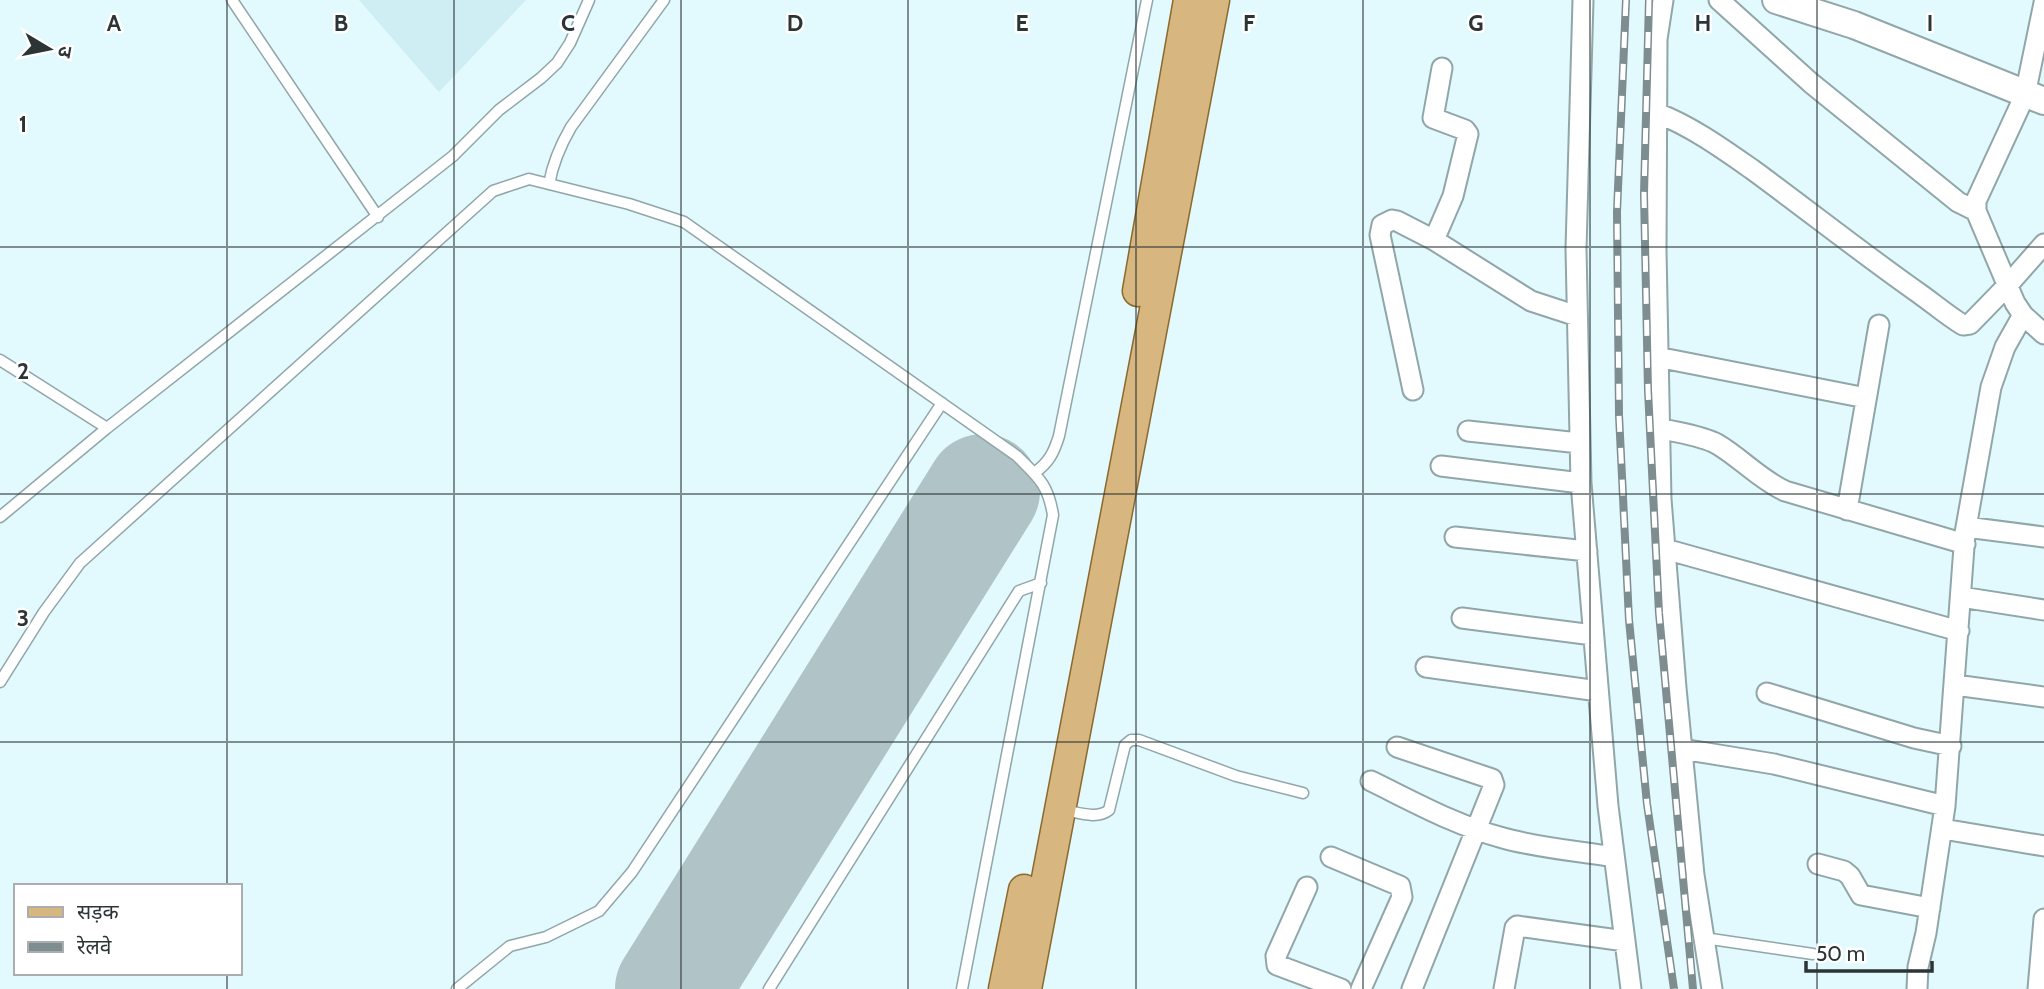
<svg xmlns="http://www.w3.org/2000/svg" width="2044" height="989" viewBox="0 0 2044 989" font-family="Cabin,'Noto Sans Devanagari',sans-serif">
<rect width="100%" height="100%" fill="#e2f9fd"/>
<path fill="#ceeef3" d="M359,0h167l-87,92z"/>
<g fill="none" stroke-linecap="round" stroke-linejoin="round">
<path stroke="#b0c3c6" stroke-width="114" d="M672,989l311,-498"/>
<defs>
<path id="lane" d="M232,0l146,217
M549,184c4,-22 11,-38 22,-57l93,-127
M0,360l107,68
M1034,473c15,-10 20,-21 25,-37l88,-436
M0,517l107,-89 346,-272 46,-46 42,-32 16,-15 13,-20 19,-43
M0,682l44,-70 36,-49 413,-372 36,-12 100,25 55,18 333,234c21,21 31,28 36,59l-91,474
M1063,810c14,2 34,10 46,0l16,-65 6,-5h8l97,36 67,17
M1704,938l109,16
M457,989l53,-43 36,-9 53,-26 33,-39 310,-469
M769,989l250,-398 22,-8"/>
<path id="street" d="M1583,0l-7,249 5,234 27,323 23,183
M1663,0l-6,39 -1,212 5,248 15,189 18,187 18,114
M1719,0l92,83 147,119 18,9
M2044,3l-19,92 -49,106v10l39,92 8,12 21,19
M1657,113c34,13 66,36 96,57 56,41 110,84 167,124 14,10 28,22 43,31l7,-1 38,-39 36,-41
M1434,240l19,-44 15,-62 -3,-4 -32,-12 9,-50
M1657,357l209,41
M1413,390l-33,-155 2,-10 10,-5 5,1 37,19 97,61 46,15
M1659,428c19,5 41,7 58,16 24,14 42,35 68,47l180,53
M1468,431l111,12
M1441,466l140,17
M1847,510l32,-185
M1966,527l78,10
M1455,537l132,14
M1665,549l294,82
M1961,597l83,13
M1462,618l131,17
M1426,667l172,24
M1955,685l89,12
M1767,693l147,45 37,8
M1397,747l95,32 2,6 -82,204
M1682,749l92,15 171,42
M1371,781c43,21 86,45 132,57 36,10 75,13 111,19
M1943,829l101,17
M1331,857l69,29 2,11 -41,92
M1818,864l26,7 6,5 11,19 69,13
M1307,887l-31,69 1,9 64,24
M1504,989l11,-61 2,-2 108,15
M1917,989l1,-22 8,-34 19,-127 20,-273 26,-146 14,-40 18,-32
M2038,989l6,-70"/>
<path id="secondary" d="M1776,0l78,25 190,76"/>
<path id="primary" d="M1138,291l51,-291
M1004,989l20,-99
M1026,989l188,-989"/>
</defs>
<use href="#lane" stroke="#90a6a9" stroke-width="13"/>
<use href="#street" stroke="#90a6a9" stroke-width="23"/>
<use href="#secondary" stroke="#90a6a9" stroke-width="30"/>
<use href="#primary" stroke="#8a692e" stroke-width="33"/>
<use href="#lane" stroke="#fff" stroke-width="10"/>
<use href="#street" stroke="#fff" stroke-width="19"/>
<use href="#secondary" stroke="#fff" stroke-width="26"/>
<use href="#primary" stroke="#d7b67f" stroke-width="30"/>
<defs>
<path id="rail" d="M1626,0l-9,212 2,203 10,205 18,184 27,185
M1649,0l-5,194 4,196 11,223 34,376"/>
</defs>
<use href="#rail" stroke="#7e8d8f" stroke-width="8"/>
<use href="#rail" stroke="#fff" stroke-width="5" stroke-dasharray="16" stroke-linecap="butt"/>
</g>
<path fill="none" stroke="#2c3536" stroke-width="2" stroke-opacity="0.55" d="M227,0v886M454,0v989M681,0v989M908,0v989M1136,0v989M1363,0v989M1590,0v989M1817,0v989M0,247h2044M0,494h2044M0,742h2044M227,973v16"/>
<g font-size="23" text-anchor="middle" font-weight="bold" fill="#2c3536" stroke="#fff" stroke-width="5" stroke-linejoin="round" paint-order="stroke">
<text x="114" y="31">A</text>
<text x="341" y="31">B</text>
<text x="568" y="31">C</text>
<text x="795" y="31">D</text>
<text x="1022" y="31">E</text>
<text x="1249" y="31">F</text>
<text x="1476" y="31">G</text>
<text x="1703" y="31">H</text>
<text x="1930" y="31">I</text>
<text x="23" y="132">1</text>
<text x="23" y="379">2</text>
<text x="23" y="626">3</text>
</g>
<rect x="14" y="884" width="228" height="91" fill="#ffffff" stroke="#abaeaf" stroke-width="2"/>
<rect x="28" y="907" width="35" height="10" fill="#d7b67f" stroke="#abaeaf" stroke-width="2"/>
<text x="77" y="919" font-size="21" fill="#2c3536">सड़क</text>
<rect x="28" y="942" width="35" height="10" fill="#7e8d8f" stroke="#abaeaf" stroke-width="2"/>
<text x="77" y="954" font-size="21" fill="#2c3536">रेलवे</text>
<g transform="translate(49 49) rotate(100)" stroke="#ffffff" stroke-width="5" paint-order="stroke">
<path d="M0-5L12 26L0 18L-12 26Z" fill="#2c3536"/>
<text y="-10" font-size="19" font-weight="bold" text-anchor="middle" fill="#2c3536">उ</text>
</g>
<path d="M1806 961v10h126v-10" fill="none" stroke="#2c3536" stroke-width="3.5"/>
<text x="1816" y="961" font-size="21" fill="#2c3536" stroke="#ffffff" stroke-width="5" paint-order="stroke">50 m</text>
</svg>
